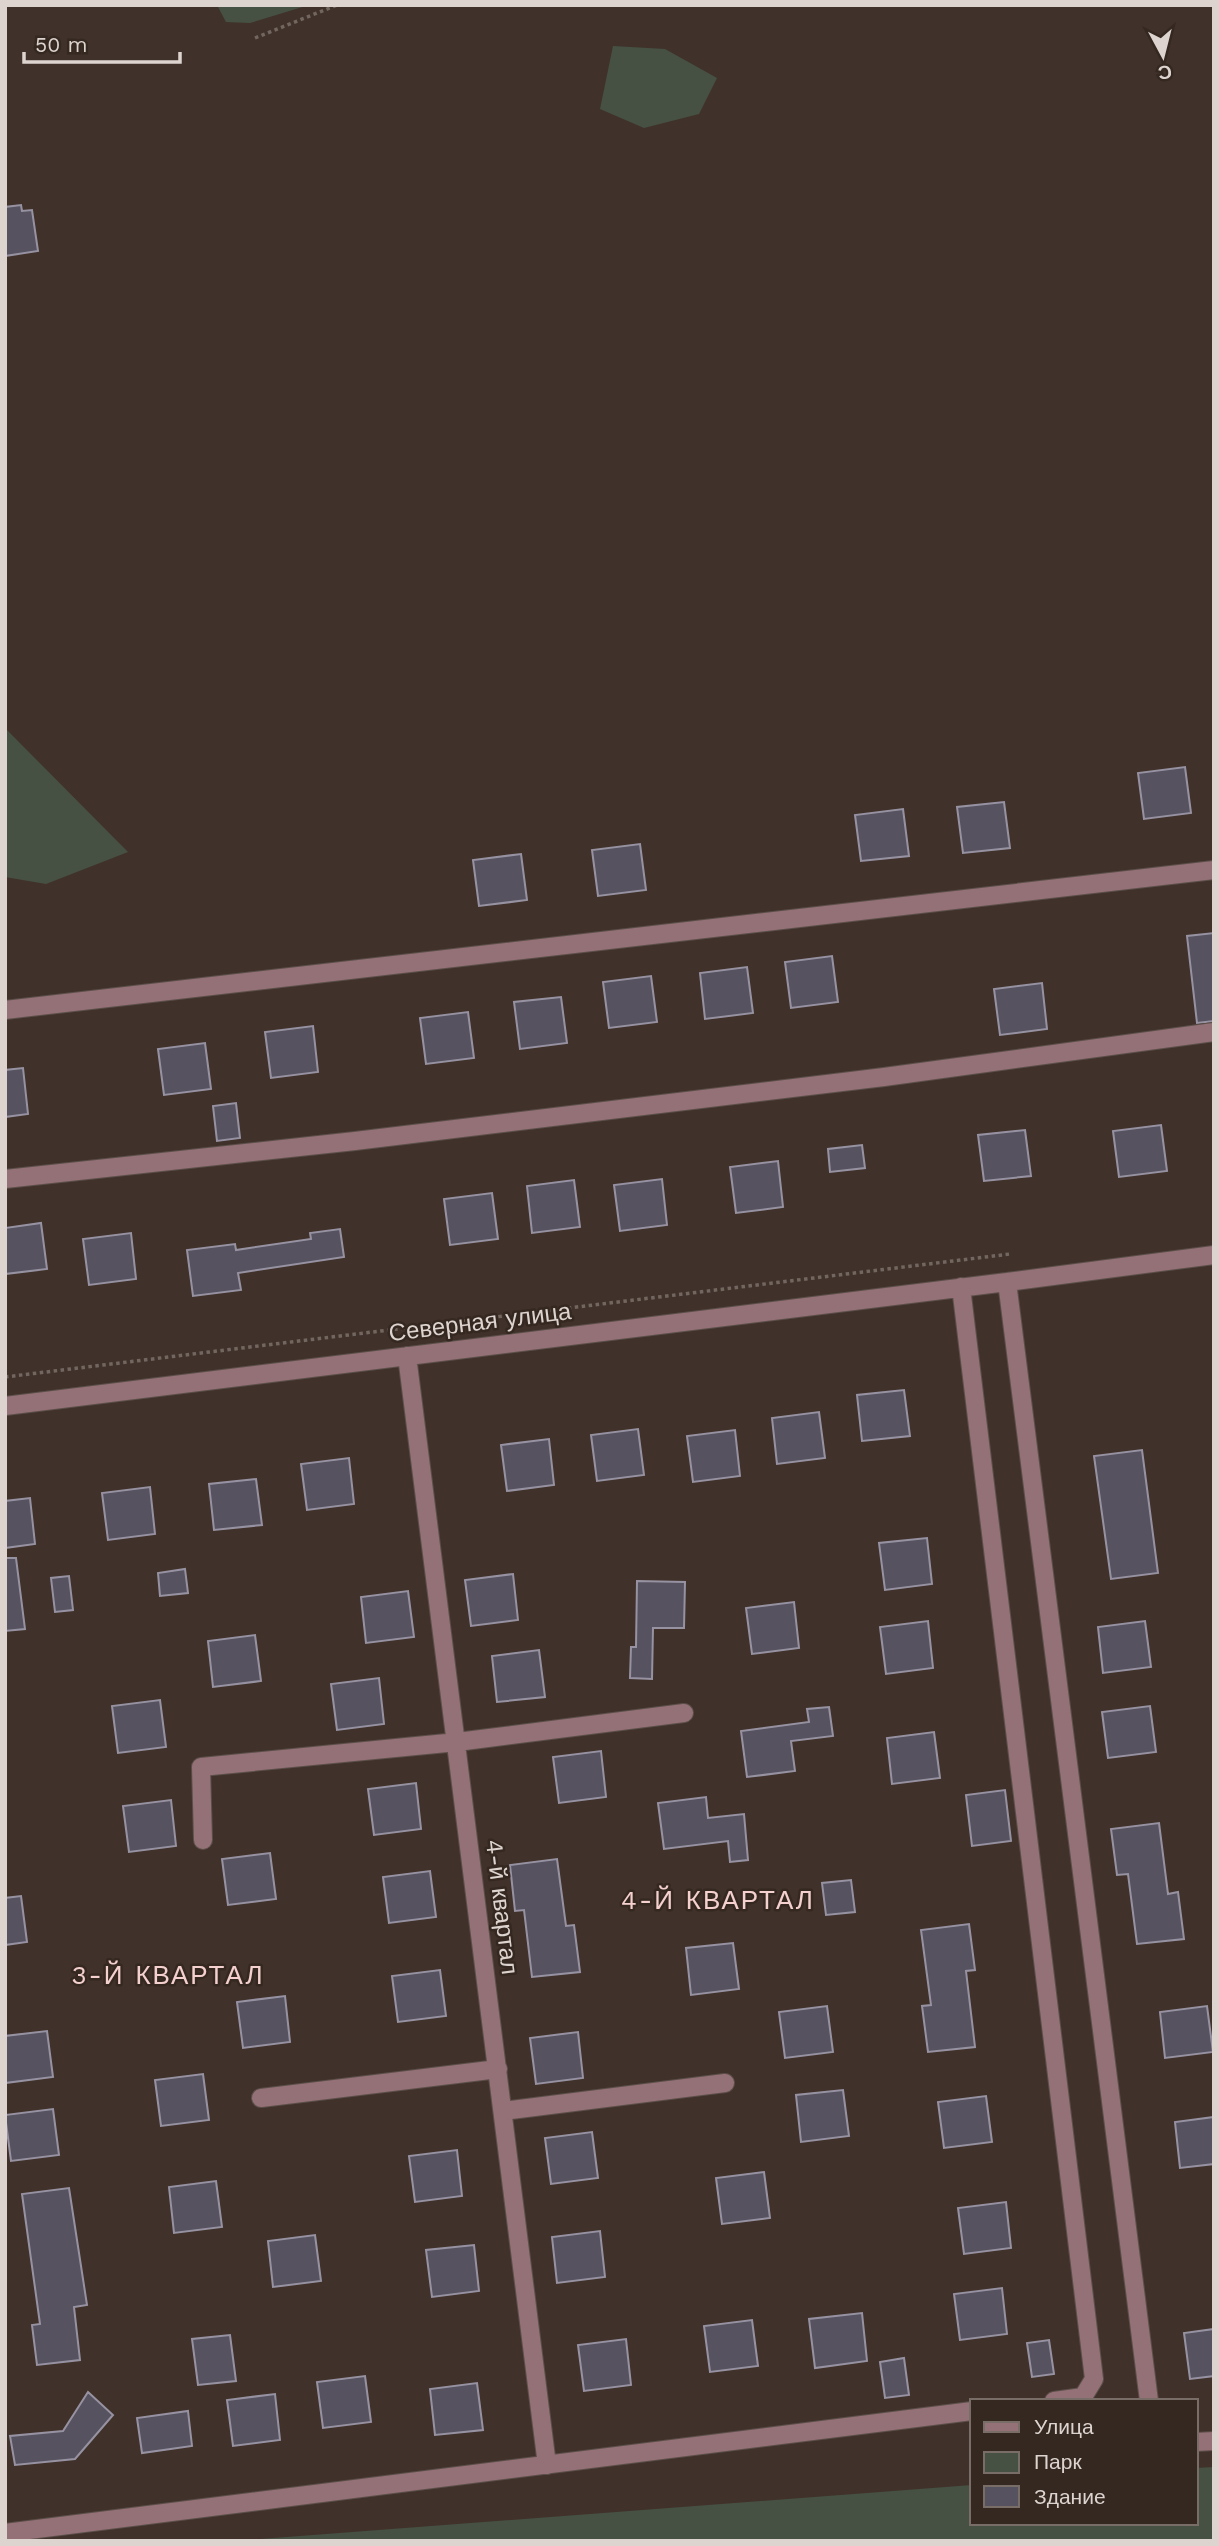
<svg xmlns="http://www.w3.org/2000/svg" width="1219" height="2546" viewBox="0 0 1219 2546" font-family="'Work Sans',sans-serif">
<rect width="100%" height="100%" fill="#40322b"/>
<path fill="#465143" d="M217,5h92l-59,18 -24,-1z
M613,46l52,3 52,29 -18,36 -55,14 -44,-19z
M5,728l123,124 -82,32 -41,-7z
M1214,2467v74h-981l739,-56v38h224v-55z"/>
<path fill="#575260" stroke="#9792a2" stroke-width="2" d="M21,205l1,6 10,-1 6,41 -33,5v-49z
M1185,767l6,46 -47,6 -6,-46z
M1004,802l6,46 -47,5 -6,-46z
M903,809l6,47 -48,5 -6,-46z
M640,844l6,46 -48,6 -6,-46z
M521,854l6,46 -48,6 -6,-46z
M1214,933v88l-17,2 -10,-87z
M832,956l6,46 -47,6 -6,-46z
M747,967l6,46 -48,6 -5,-46z
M651,976l6,46 -48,6 -6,-46z
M1042,983l5,46 -47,6 -6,-46z
M561,997l6,46 -47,6 -6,-47z
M468,1012l6,46 -48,6 -6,-46z
M313,1026l5,46 -47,6 -6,-46z
M205,1043l6,46 -47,6 -6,-46z
M23,1068l5,46 -23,3v-47z
M236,1103l4,35 -23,3 -4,-35z
M1161,1125l6,46 -48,6 -6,-46z
M1025,1130l6,46 -47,5 -6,-46z
M862,1145l3,23 -35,4 -2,-23z
M778,1161l5,46 -47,6 -6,-46z
M662,1179l5,46 -47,6 -6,-46z
M574,1180l6,47 -48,6 -5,-47z
M492,1193l6,46 -48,6 -6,-46z
M41,1223l6,46 -42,5v-46z
M340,1229l4,28 -106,16 3,17 -48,6 -6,-46 48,-6 1,6 75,-11 -1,-6z
M131,1233l5,46 -47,6 -6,-46z
M904,1390l6,46 -48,5 -5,-46z
M819,1412l6,46 -48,6 -5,-46z
M638,1429l6,46 -47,6 -6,-46z
M735,1430l5,46 -47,6 -6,-46z
M549,1439l5,46 -47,6 -6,-46z
M1142,1450l16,123 -47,6 -17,-123z
M349,1458l5,46 -47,6 -6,-46z
M256,1479l6,46 -48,5 -5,-46z
M150,1487l5,47 -47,6 -6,-47z
M30,1498l5,46 -30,4v-47z
M927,1538l5,46 -47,6 -6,-47z
M5,1558h11l9,71 -20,2z
M185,1569l3,24 -28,3 -2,-23z
M513,1574l5,46 -47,6 -6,-46z
M69,1576l4,34 -18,2 -4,-34z
M637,1581l48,1 -1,46h-31l-1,51 -22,-1 1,-31h5z
M408,1591l6,46 -48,6 -5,-46z
M794,1602l5,46 -47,6 -6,-46z
M928,1621l5,47 -47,6 -6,-47z
M1145,1621l6,46 -48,6 -5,-46z
M255,1635l6,46 -48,6 -5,-46z
M539,1650l6,47 -48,5 -5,-46z
M379,1678l5,46 -47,6 -6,-46z
M160,1700l6,47 -48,6 -6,-47z
M1150,1706l6,46 -48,6 -6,-46z
M829,1707l4,29 -42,5 4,30 -48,6 -6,-46 68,-9 -2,-13z
M934,1732l6,46 -48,6 -5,-46z
M601,1751l5,46 -47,6 -6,-46z
M416,1783l5,46 -47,6 -6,-46z
M1005,1790l6,51 -39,5 -6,-51z
M706,1797l2,21 36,-4 4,46 -18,2 -2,-21 -64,8 -6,-46z
M171,1800l5,46 -47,6 -6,-46z
M1159,1823l9,71 10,-2 6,47 -47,5 -9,-70 -11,1 -6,-46z
M270,1853l6,46 -48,6 -6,-46z
M557,1859l9,67 8,-1 6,47 -48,5 -8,-67 -9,1 -5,-46z
M430,1871l6,46 -47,6 -6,-46z
M851,1880l4,32 -29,3 -4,-32z
M21,1896l6,46 -22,3v-47z
M969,1924l6,46 -9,1 9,76 -47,5 -6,-46 9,-1 -10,-75z
M733,1943l6,46 -48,6 -5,-47z
M440,1970l6,46 -48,6 -6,-46z
M285,1996l5,46 -47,6 -6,-46z
M827,2006l6,46 -48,6 -6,-46z
M1207,2006l6,46 -48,6 -5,-46z
M47,2031l6,46 -48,6v-47z
M578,2032l5,46 -47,6 -6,-46z
M203,2074l6,46 -48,6 -6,-46z
M843,2090l6,46 -48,6 -5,-47z
M986,2096l6,46 -48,6 -6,-46z
M53,2109l6,46 -48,6 -6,-46z
M1214,2117v47l-34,4 -5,-46z
M592,2132l6,46 -47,6 -6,-46z
M457,2150l5,46 -47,6 -6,-46z
M764,2172l6,46 -48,6 -6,-46z
M216,2181l6,46 -48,6 -5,-46z
M69,2188l18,117 -13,2 6,53 -43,5 -5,-40 8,-1 -18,-130z
M1006,2202l5,46 -47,6 -6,-46z
M600,2231l5,46 -48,6 -5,-46z
M315,2235l6,46 -48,6 -5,-46z
M474,2245l5,46 -47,6 -6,-47z
M1002,2288l5,46 -47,6 -6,-46z
M862,2313l5,48 -52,7 -6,-49z
M752,2320l6,46 -48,6 -6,-46z
M1214,2329v47l-24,3 -6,-46z
M230,2335l6,46 -38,4 -6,-46z
M626,2339l5,46 -47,6 -6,-46z
M1049,2340l5,34 -22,3 -5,-34z
M904,2358l5,37 -24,3 -5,-36z
M365,2376l6,46 -48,6 -6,-46z
M477,2383l6,47 -48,5 -5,-46z
M88,2392l25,23 -38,44 -60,6 -5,-29 53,-5z
M275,2394l5,46 -47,6 -6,-46z
M188,2411l4,35 -50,7 -5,-35z"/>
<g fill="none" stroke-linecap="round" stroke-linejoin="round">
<defs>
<path id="minor" d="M5,1010l1209,-140
M5,1179l350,-38 529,-64 330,-45
M961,1287l133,1092 -11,18 -29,4
M407,1356l140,1109
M5,1406l1002,-124
M203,1840l-2,-73 256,-25 227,-29
M261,2098l237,-29
M503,2111l222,-28
M1149,2401l-142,-1119 207,-27
M1196,2442l18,-1
M5,2533l967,-122"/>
</defs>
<use href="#minor" stroke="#5c4f49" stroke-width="20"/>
<path stroke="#726660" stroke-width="3.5" stroke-dasharray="3.5 3.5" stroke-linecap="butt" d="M255,38l82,-33
M5,1377l1005,-123"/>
<use href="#minor" stroke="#947077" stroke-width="18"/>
</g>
<g text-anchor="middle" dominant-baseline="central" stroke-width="5" stroke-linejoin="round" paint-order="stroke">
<g font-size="24" fill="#ddd4cf" stroke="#352821">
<text transform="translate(480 1322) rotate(-7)">Северная улица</text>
<text transform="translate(502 1907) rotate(83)">4-й квартал</text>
</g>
<g font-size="26" letter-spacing="2" fill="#f4d0ce" stroke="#352821">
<text x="718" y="1900">4-Й КВАРТАЛ</text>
<text x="168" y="1975">3-Й КВАРТАЛ</text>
</g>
</g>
<rect width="1219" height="2546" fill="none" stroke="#ddd4cf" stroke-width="14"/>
<rect x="970" y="2399" width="228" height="126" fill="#352821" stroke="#786d67" stroke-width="2"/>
<rect x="984" y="2422" width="35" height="10" fill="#947077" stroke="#786d67" stroke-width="2"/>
<text x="1034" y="2434" font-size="21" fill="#ddd4cf">Улица</text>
<rect x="984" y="2452" width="35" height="21" fill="#465143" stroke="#786d67" stroke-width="2"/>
<text x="1034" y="2469" font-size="21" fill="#ddd4cf">Парк</text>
<rect x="984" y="2486" width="35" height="21" fill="#575260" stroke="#786d67" stroke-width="2"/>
<text x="1034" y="2504" font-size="21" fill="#ddd4cf">Здание</text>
<g transform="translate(1163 56) rotate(173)" stroke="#352821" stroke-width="5" paint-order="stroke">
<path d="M0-5L12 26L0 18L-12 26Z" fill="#ddd4cf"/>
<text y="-10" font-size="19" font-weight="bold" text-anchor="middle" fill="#ddd4cf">С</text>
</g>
<path d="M24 52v10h156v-10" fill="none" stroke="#ddd4cf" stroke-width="3.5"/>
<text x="35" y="52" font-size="21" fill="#ddd4cf" stroke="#352821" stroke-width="5" paint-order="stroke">50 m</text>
</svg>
